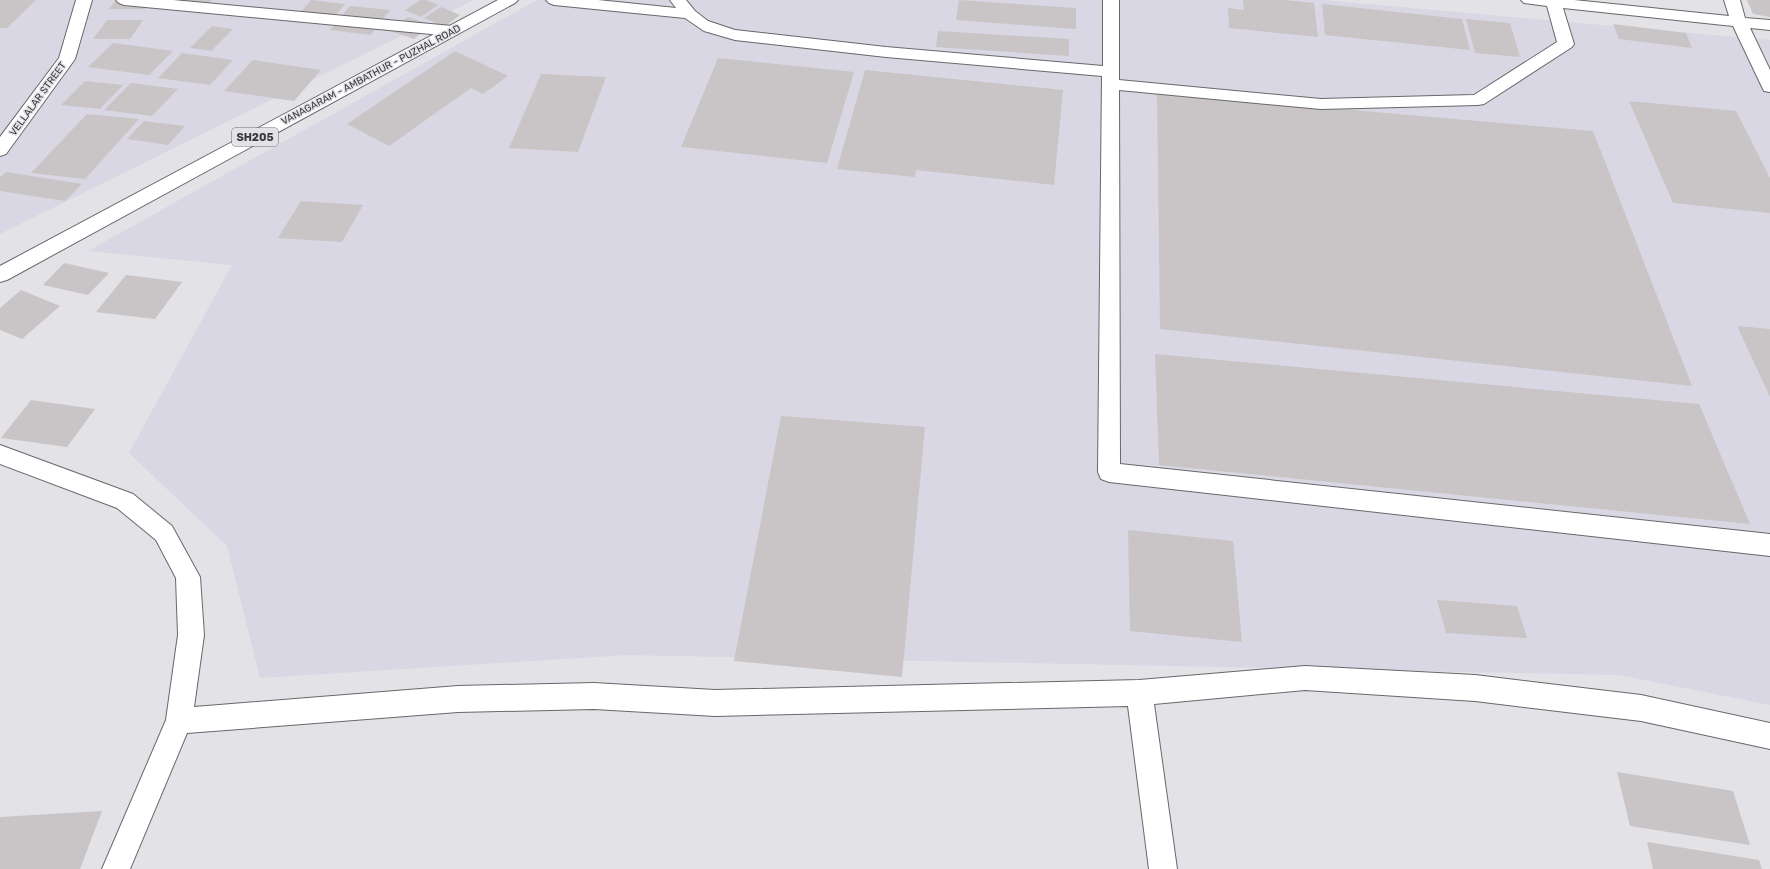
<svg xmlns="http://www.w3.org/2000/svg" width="1770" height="869" viewBox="0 0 1770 869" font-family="Rubik,sans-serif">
<rect width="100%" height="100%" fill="#e2e2e7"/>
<path fill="#d8d7e3" d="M0,0h474l-474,234z
M537,0h786l447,40v665l-151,-30 -992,-20 -367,23 -33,-132 -98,-93 103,-188 -144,-14z"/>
<path fill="#c9c4c6" d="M0,0h36l-29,28h-7z
M116,0h35l-6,9h-36z
M157,0h55l-6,6z
M311,0l34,4 -16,19 -34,-4z
M421,0h5l12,5 -17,12 -16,-7z
M959,0l117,8v21l-120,-9z
M1243,0h41l30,3 4,34 -89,-9 -1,-20 16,2z
M1747,0h23v17l-17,-3z
M1322,4l140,15 8,31 -145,-15z
M350,6l40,4 -19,25 -41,-5z
M441,7l19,8 -16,12 -20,-9z
M408,17l23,8 -17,14 -24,-8z
M1466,19l44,4 10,34 -45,-4z
M107,20h36l-13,19h-37z
M1613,24l73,9 6,15 -73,-9z
M212,26l21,3 -22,22 -21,-3z
M938,31l131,8v17l-133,-9z
M113,43l60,8 -24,24 -61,-8z
M455,51l53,25 -25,18 -12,-6 -82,58 -42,-22z
M182,53l51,7 -23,25 -52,-7z
M718,58l136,14 -27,91 -146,-16z
M253,60l68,10 -27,31 -70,-10z
M865,70l198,20 -9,95 -138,-15 -1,7 -78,-8z
M541,74l65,3 -28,75 -69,-4z
M85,81l38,4 -23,24 -39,-4z
M131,83l47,6 -26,27 -48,-6z
M1157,93l436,38 99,255 -532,-57z
M1629,101l107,10 34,67v35l-97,-10z
M87,114l52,5 -54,60 -54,-6z
M144,121l41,5 -17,19 -41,-6z
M6,172l76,12 -17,17 -65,-10v-14z
M301,201l62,4 -21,37 -64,-4z
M64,263l45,10 -21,22 -45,-10z
M126,275l56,7 -27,37 -59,-7z
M21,290l39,16 -38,33 -22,-9v-22z
M1737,326l33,3v68z
M1155,354l544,50 51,120 -591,-59z
M31,400l64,9 -28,38 -66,-9z
M781,416l144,11 -23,250 -168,-16z
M1128,530l105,11 9,101 -112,-11z
M1437,600l80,6 10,32 -81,-5z
M1617,772l116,19 17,54 -120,-19z
M102,811l-22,58h-80v-52z
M1647,842l112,18 3,9h-109z"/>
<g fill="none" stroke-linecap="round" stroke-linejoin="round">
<defs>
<path id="minor" d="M76,0h16l-17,59 -69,95 -6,2v-19l59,-79z
M116,0h57l279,26 6,2 2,3 -2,3 -6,2 -328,-31 -5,-2z
M546,0h52l78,8 -6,-8h16l9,11 13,10 27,9 151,17 217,19v-66h16v80l202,19 153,-4 83,-53 -10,-36 -23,-3 -3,-3h53l155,16 -5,-16h16l5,18 25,2v10l-20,-2 20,42v22l-6,-1 -2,-4 -29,-61 -170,-18 11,36 -2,3 -88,57 -6,1 -157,4 -202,-19 1,374 650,70v22l-661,-74 -8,-3 -3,-7 4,-396 -216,-19 -151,-17 -31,-9 -19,-13 -131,-13 -5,-2z
M0,445l133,49 39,32 28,51 4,58 -10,72 264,-21 136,-3 121,7 424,-10 166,-14 170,9 166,20 129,28v26l-129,-28 -166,-20 -170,-11 -151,14 23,165h-28l-21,-163 -413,10 -121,-7 -136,3 -271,21 -57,136h-28l64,-149 12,-85 -2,-57 -20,-38 -39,-32 -117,-44z"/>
<path id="major" d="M498,0h20l-3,3 -508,277 -7,2v-16z"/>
</defs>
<use href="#minor" stroke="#68686c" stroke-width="2"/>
<use href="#major" stroke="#68686c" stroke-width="2"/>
<use href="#minor" fill="#fff" fill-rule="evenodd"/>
<use href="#major" fill="#fff" fill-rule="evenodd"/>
</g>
<g text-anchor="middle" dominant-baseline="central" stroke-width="3" stroke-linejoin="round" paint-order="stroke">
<g font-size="10" fill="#3a3a3b" stroke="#e2e2e7">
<text transform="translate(371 75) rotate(-28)">VANAGARAM - AMBATHUR - PUZHAL ROAD</text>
<text transform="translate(38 99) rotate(-54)">VELLALAR STREET</text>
</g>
<rect fill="#e2e2e7" stroke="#6c6c6f" stroke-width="1" x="232" y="128" width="46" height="18" rx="3"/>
<g font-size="11" font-weight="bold" fill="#3a3a3b">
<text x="255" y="137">SH205</text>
</g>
</g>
</svg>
